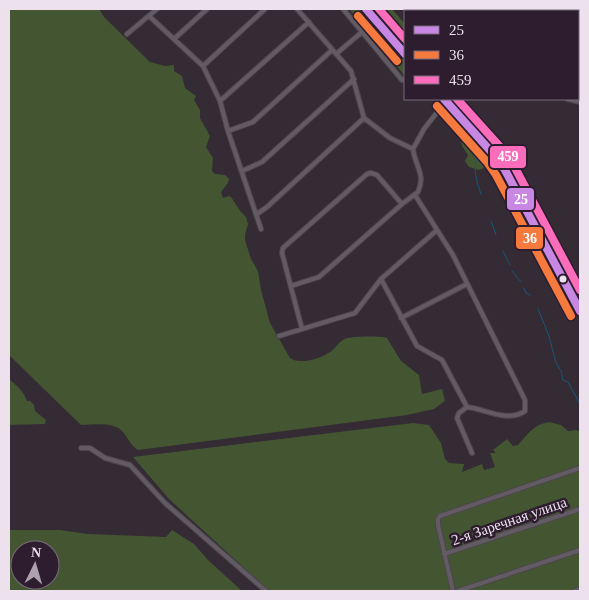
<svg xmlns="http://www.w3.org/2000/svg" width="589" height="600" viewBox="0 0 589 600" font-family="Georgia,serif">
<rect width="100%" height="100%" fill="#342b35"/>
<path fill="#445532" fill-rule="evenodd" d="M9,9h90l5,8 46,45 15,4 9,-1v6l8,5 3,12 11,8 -2,4 6,10v8l10,18 -4,11 7,11 -1,13 3,3 10,1 4,4 -1,4 -7,9 2,6 6,-2 2,1 10,15 5,5 2,7 -3,11v5l6,19 7,12 3,19 9,33 20,35c11,7 30,1 40,-6 6,-4 8,-10 15,-13 7,-3 34,-3 42,-1l14,23 18,14 3,19 20,-5 3,12 -11,8 -27,6 -269,35c-7,-4 -10,-12 -15,-18 -9,-11 -30,-7 -42,-7l-72,-70z
M349,9h11l45,51v16z
M376,9h16l13,15v18z
M449,117c7,5 13,14 19,22 7,9 22,13 23,26l-12,5 -10,-3 -4,-6 3,-6 -6,-9 -1,-6 -5,-9 -10,-13z
M9,379c7,6 15,12 18,22h3l4,4 1,6 11,9 -1,4 -36,1z
M549,422l12,3 7,6 9,-1 3,2v159h-311l-100,-92 -36,-42 280,-34 16,2 12,18 4,16 4,4 15,1 -2,8 20,-8 2,6 11,-3 -5,-14h6l-3,-3 14,-11 6,7 5,-1c9,-10 16,-21 31,-23z
M9,530h51l28,4 78,3 6,-7 22,14 14,16 34,31h-233zM20,550h30v30h-30z"/>
<g fill="none" stroke-linecap="round" stroke-linejoin="round">
<path stroke="#155777" stroke-width="1" d="M517,11l2,-2
M451,117l8,5 3,11 6,4 11,17c-7,12 -3,26 2,40
M491,221l5,14
M503,251l7,14
M512,271l9,11
M524,288l2,5 4,2
M538,309l11,27 7,27 5,8 2,9 5,2 12,22"/>
<defs>
<path id="street" d="M297,9l54,62 13,47 26,20 23,11
M343,9l59,71
M526,11l3,-2
M149,16l54,50 17,35 8,30 33,98
M578,29l2,-9
M127,34l30,-25
M174,39l33,-30
M336,54l26,-22
M203,66l62,-57
M568,99l12,3
M220,101l89,-79
M228,131l25,-9 79,-72
M242,171l20,-9 92,-83
M257,214l10,-7 97,-89
M381,279l36,67 25,14 25,47c18,2 41,16 58,4v-11l-72,-145 -38,-60
M291,286l28,-9 83,-73 16,-12c8,-18 -3,-26 -5,-43l11,-20 18,-23 9,-7
M401,318l66,-34
M302,329l-20,-76 1,-5 84,-74 4,-1 6,2 25,29
M279,336l76,-23 26,-34 56,-49
M467,407l-8,6 -2,5 15,35
M81,448h9l15,10 25,7 35,38 101,88
M444,554l136,-45
M453,591l-15,-66v-6l2,-3 140,-48
M458,591l122,-41
M575,591l5,-2"/>
<path id="secondary" d="M366,9l39,45
M444,99l51,57 10,14 75,141"/>
</defs>
<use href="#street" stroke="#4e464e" stroke-width="6"/>
<use href="#secondary" stroke="#4e464e" stroke-width="8"/>
<use href="#street" stroke="#625b63" stroke-width="4"/>
<use href="#secondary" stroke="#6b646f" stroke-width="5.5"/>
<defs>
<path id="bus-1" d="M366,9l39,45
M444,99l51,57 10,14 75,141"/>
<path id="bus-2" d="M358,16l39,45
M437,106l50,56 9,13 75,141"/>
<path id="bus-3" d="M379,9l26,30
M457,99l45,50 11,15 67,126"/>
</defs>
<use href="#bus-1" stroke="#2d1d2f" stroke-width="11"/>
<use href="#bus-2" stroke="#2d1d2f" stroke-width="11"/>
<use href="#bus-3" stroke="#2d1d2f" stroke-width="11"/>
<use href="#bus-1" stroke="#c787e3" stroke-width="8"/>
<use href="#bus-2" stroke="#f6793e" stroke-width="8"/>
<use href="#bus-3" stroke="#fb6dba" stroke-width="8"/>
</g>
<circle fill="#ece1ec" stroke="#2d1d2f" stroke-width="2" cx="563" cy="279" r="4.5"/>
<g text-anchor="middle" dominant-baseline="central" stroke-width="5" stroke-linejoin="round" paint-order="stroke">
<g font-size="15" fill="#ece1ec" stroke="#2d1d2f">
<text transform="translate(509 521) rotate(-19)">2-я Заречная улица</text>
</g>
</g>
<g stroke="#2d1d2f" stroke-width="2">
<rect x="489" y="145" width="38" height="24" rx="5" fill="#fb6dba"/>
<rect x="506" y="187" width="29" height="24" rx="5" fill="#c787e3"/>
<rect x="515" y="226" width="29" height="24" rx="5" fill="#f6793e"/>
</g>
<g font-size="14" text-anchor="middle" font-weight="bold" fill="#fff">
<text x="508" y="161">459</text>
<text x="521" y="204">25</text>
<text x="530" y="243">36</text>
</g>
<rect width="589" height="600" fill="none" stroke="#ece1ec" stroke-width="20"/>
<rect x="404" y="10" width="175" height="90" fill="#2d1d2f" stroke="#796b7b"/>
<rect x="414" y="26" width="25" height="8" fill="#c787e3" stroke="#796b7b"/>
<text x="449" y="35" font-size="15" fill="#ece1ec">25</text>
<rect x="414" y="51" width="25" height="8" fill="#f6793e" stroke="#796b7b"/>
<text x="449" y="60" font-size="15" fill="#ece1ec">36</text>
<rect x="414" y="76" width="25" height="8" fill="#fb6dba" stroke="#796b7b"/>
<text x="449" y="85" font-size="15" fill="#ece1ec">459</text>
<g transform="translate(35 565) rotate(5)"><circle r="24" fill="#2d1d2f" stroke="#796b7b"/>
<path d="M0-4L9 19L0 12L-9 19Z" fill="#aca1ac"/>
<text y="-8" font-size="14" font-weight="bold" text-anchor="middle" fill="#ece1ec">N</text>
</g>
</svg>
